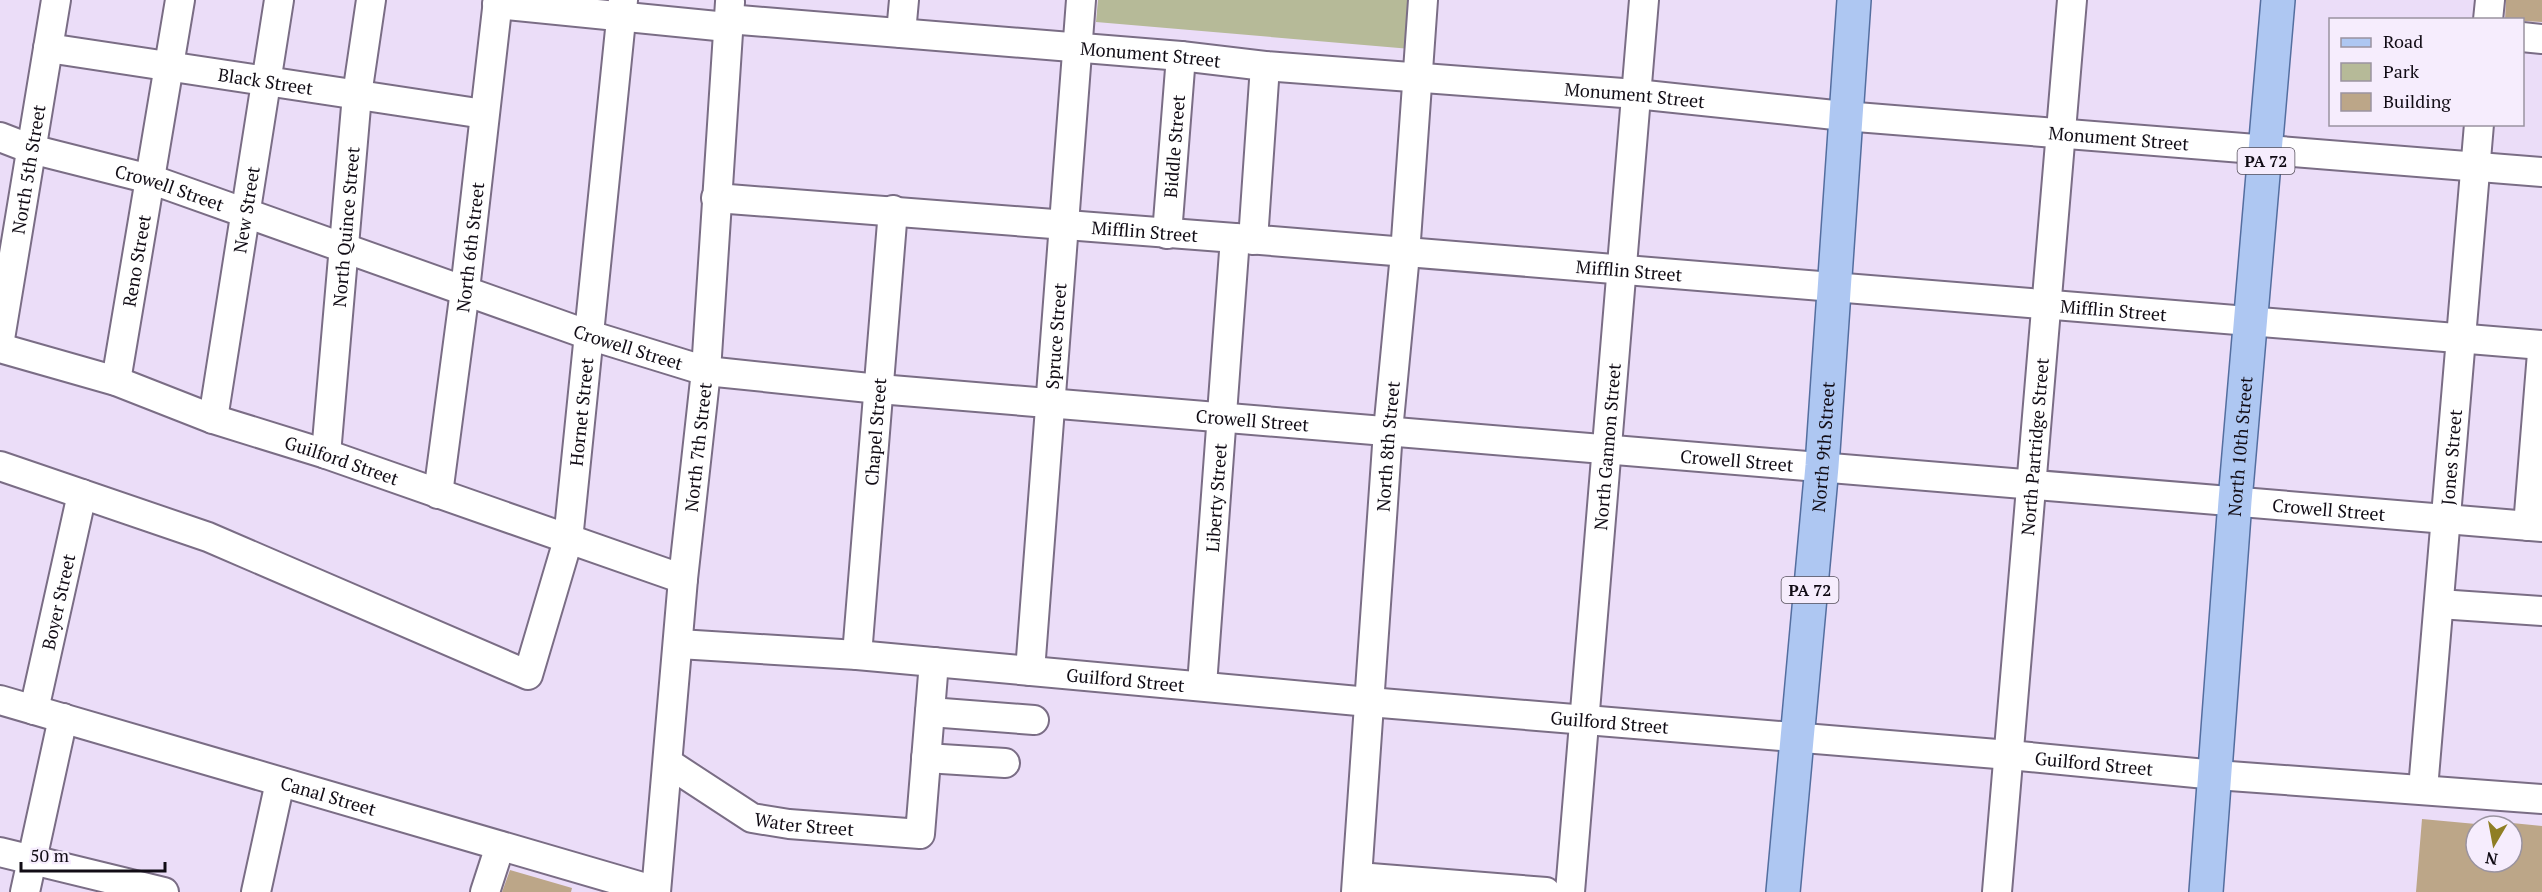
<svg xmlns="http://www.w3.org/2000/svg" width="2542" height="892" viewBox="0 0 2542 892" font-family="'PT Serif',serif">
<rect width="100%" height="100%" fill="#ebddf8"/>
<path fill="#b6ba98" d="M1098,0h317l-4,49 -315,-27z"/>
<path fill="#bca688" d="M2506,0h36v22l-37,-2z
M2422,819l54,5v38h36v-39l30,3v66h-126z
M510,870l62,18 -1,4h-69z"/>
<g fill="none" stroke-linecap="round" stroke-linejoin="round">
<defs>
<g id="minor">
<path d="M497,4l230,23"/>
<path id="s1" d="M728,19l453,37 84,10 371,28 208,22 698,56"/>
<path d="M2488,20l2,-20"/>
<path d="M901,33l3,-33"/>
<path d="M2522,37l20,2"/>
<path id="s2" d="M48,48l436,66"/>
<path id="s3" d="M0,137l31,12 119,30 439,156 117,36 173,18 1663,138"/>
<path id="s4" d="M716,198l519,40 1307,107"/>
<path id="s5" d="M1167,234l14,-178"/>
<path d="M1253,240l12,-174"/>
<path id="s6" d="M0,339l56,-339"/>
<path id="s7" d="M0,348l116,33 97,38 113,35 357,125"/>
<path id="s8" d="M116,381l64,-381"/>
<path id="s9" d="M213,419l66,-419"/>
<path id="s10" d="M326,454l31,-359 14,-95"/>
<path id="s11" d="M0,466l208,71 320,138 40,-135 55,-540"/>
<path id="s12" d="M438,494l27,-204 33,-290"/>
<path d="M2528,526l14,-173"/>
<path d="M2439,604l103,7"/>
<path id="s13" d="M679,644l178,11 512,47 640,53 207,20 326,24"/>
<path id="s14" d="M857,655l36,-445"/>
<path id="s15" d="M1030,671l51,-671"/>
<path id="s16" d="M1202,685l33,-447"/>
<path id="s17" d="M0,700l656,191"/>
<path id="s18" d="M34,710l48,-216"/>
<path d="M930,712l104,8"/>
<path d="M926,758l79,5"/>
<path id="s19" d="M668,763l84,55 37,6 131,10 14,-172"/>
<path id="s20" d="M2423,789l56,-665"/>
<path d="M0,852l164,40"/>
<path d="M1358,877l188,15"/>
<path d="M25,892l38,-174"/>
<path d="M256,892l24,-110"/>
<path d="M485,892l15,-46"/>
<path id="s21" d="M656,892l27,-313 23,-208 24,-369"/>
<path id="s22" d="M1356,892l32,-461 17,-177 18,-254"/>
<path id="s23" d="M1570,892l74,-892"/>
<path id="s24" d="M1997,892l75,-892"/>
</g>
<g id="major">
<path id="s25" d="M1783,892l39,-426 32,-466"/>
<path id="s26" d="M2206,892l29,-391 43,-501"/>
</g>
</defs>
<use href="#minor" stroke="#7a6d85" stroke-width="32"/>
<use href="#major" stroke="#546e9f" stroke-width="36"/>
<use href="#minor" stroke="#fff" stroke-width="28"/>
<use href="#major" stroke="#aec7f2" stroke-width="33"/>
</g>
<g text-anchor="middle" dominant-baseline="central" stroke-width="4.5" stroke-linejoin="round" paint-order="stroke">
<g fill="#f6edfd" stroke="#56505b" stroke-width="1.5">
<rect x="2237.5" y="148" width="57" height="26" rx="4.5"/>
<rect x="1781.5" y="577" width="57" height="26" rx="4.5"/>
</g>
<g font-size="16" font-weight="bold" fill="#110c15">
<text x="2266" y="161">PA 72</text>
<text x="1810" y="590">PA 72</text>
</g>
<g font-size="18" fill="#110c15" stroke="#f6edfd">
<text stroke="none"><textPath href="#s1" startOffset="424">Monument Street</textPath></text>
<text stroke="none"><textPath href="#s2" startOffset="220">Black Street</textPath></text>
<text stroke="none"><textPath href="#s1" startOffset="910">Monument Street</textPath></text>
<text stroke="none"><textPath href="#s1" startOffset="1396">Monument Street</textPath></text>
<text stroke="none"><textPath href="#s5" startOffset="88">Biddle Street</textPath></text>
<text stroke="none"><textPath href="#s6" startOffset="172">North 5th Street</textPath></text>
<text stroke="none"><textPath href="#s3" startOffset="177">Crowell Street</textPath></text>
<text stroke="none"><textPath href="#s9" startOffset="212">New Street</textPath></text>
<text stroke="none"><textPath href="#s10" startOffset="228">North Quince Street</textPath></text>
<text stroke="none"><textPath href="#s4" startOffset="430">Mifflin Street</textPath></text>
<text stroke="none"><textPath href="#s12" startOffset="249">North 6th Street</textPath></text>
<text stroke="none"><textPath href="#s8" startOffset="122">Reno Street</textPath></text>
<text stroke="none"><textPath href="#s4" startOffset="916">Mifflin Street</textPath></text>
<text stroke="none"><textPath href="#s4" startOffset="1402">Mifflin Street</textPath></text>
<text stroke="none"><textPath href="#s15" startOffset="336">Spruce Street</textPath></text>
<text stroke="none"><textPath href="#s3" startOffset="663">Crowell Street</textPath></text>
<text stroke="none"><textPath href="#s11" startOffset="838">Hornet Street</textPath></text>
<text stroke="none"><textPath href="#s3" startOffset="1293">Crowell Street</textPath></text>
<text stroke="none"><textPath href="#s14" startOffset="224">Chapel Street</textPath></text>
<text stroke="none"><textPath href="#s21" startOffset="447">North 7th Street</textPath></text>
<text stroke="none"><textPath href="#s22" startOffset="447">North 8th Street</textPath></text>
<text stroke="none"><textPath href="#s23" startOffset="447">North Gannon Street</textPath></text>
<text stroke="none"><textPath href="#s25" startOffset="447">North 9th Street</textPath></text>
<text stroke="none"><textPath href="#s24" startOffset="447">North Partridge Street</textPath></text>
<text stroke="none"><textPath href="#s26" startOffset="447">North 10th Street</textPath></text>
<text stroke="none"><textPath href="#s20" startOffset="333">Jones Street</textPath></text>
<text stroke="none"><textPath href="#s3" startOffset="1779">Crowell Street</textPath></text>
<text stroke="none"><textPath href="#s7" startOffset="360">Guilford Street</textPath></text>
<text stroke="none"><textPath href="#s16" startOffset="188">Liberty Street</textPath></text>
<text stroke="none"><textPath href="#s3" startOffset="2373">Crowell Street</textPath></text>
<text stroke="none"><textPath href="#s18" startOffset="111">Boyer Street</textPath></text>
<text stroke="none"><textPath href="#s13" startOffset="448">Guilford Street</textPath></text>
<text stroke="none"><textPath href="#s13" startOffset="934">Guilford Street</textPath></text>
<text stroke="none"><textPath href="#s13" startOffset="1420">Guilford Street</textPath></text>
<text stroke="none"><textPath href="#s17" startOffset="342">Canal Street</textPath></text>
<text stroke="none"><textPath href="#s19" startOffset="153">Water Street</textPath></text>
</g>
</g>
<rect x="2329" y="18" width="195" height="108" fill="#f6edfd" stroke="#9a93a0" stroke-width="1.5"/>
<rect x="2341" y="38" width="30" height="9" fill="#aec7f2" stroke="#9a93a0" stroke-width="1.5"/>
<text x="2383" y="48" font-size="18" fill="#110c15">Road</text>
<rect x="2341" y="63" width="30" height="18" fill="#b6ba98" stroke="#9a93a0" stroke-width="1.5"/>
<text x="2383" y="78" font-size="18" fill="#110c15">Park</text>
<rect x="2341" y="93" width="30" height="18" fill="#bca688" stroke="#9a93a0" stroke-width="1.5"/>
<text x="2383" y="108" font-size="18" fill="#110c15">Building</text>
<g transform="translate(2494 844) rotate(190)"><circle r="28" fill="#f6edfd" stroke="#9a93a0" stroke-width="1.5"/>
<path d="M0-4.5L10 22L0 15L-10 22Z" fill="#8f7e24"/>
<text y="-9" font-size="16" font-weight="bold" text-anchor="middle" fill="#110c15">N</text>
</g>
<path d="M21 862v9h144v-9" fill="none" stroke="#110c15" stroke-width="3"/>
<text x="30" y="862" font-size="18" fill="#110c15" stroke="#f6edfd" stroke-width="4.5" paint-order="stroke">50 m</text>
</svg>
